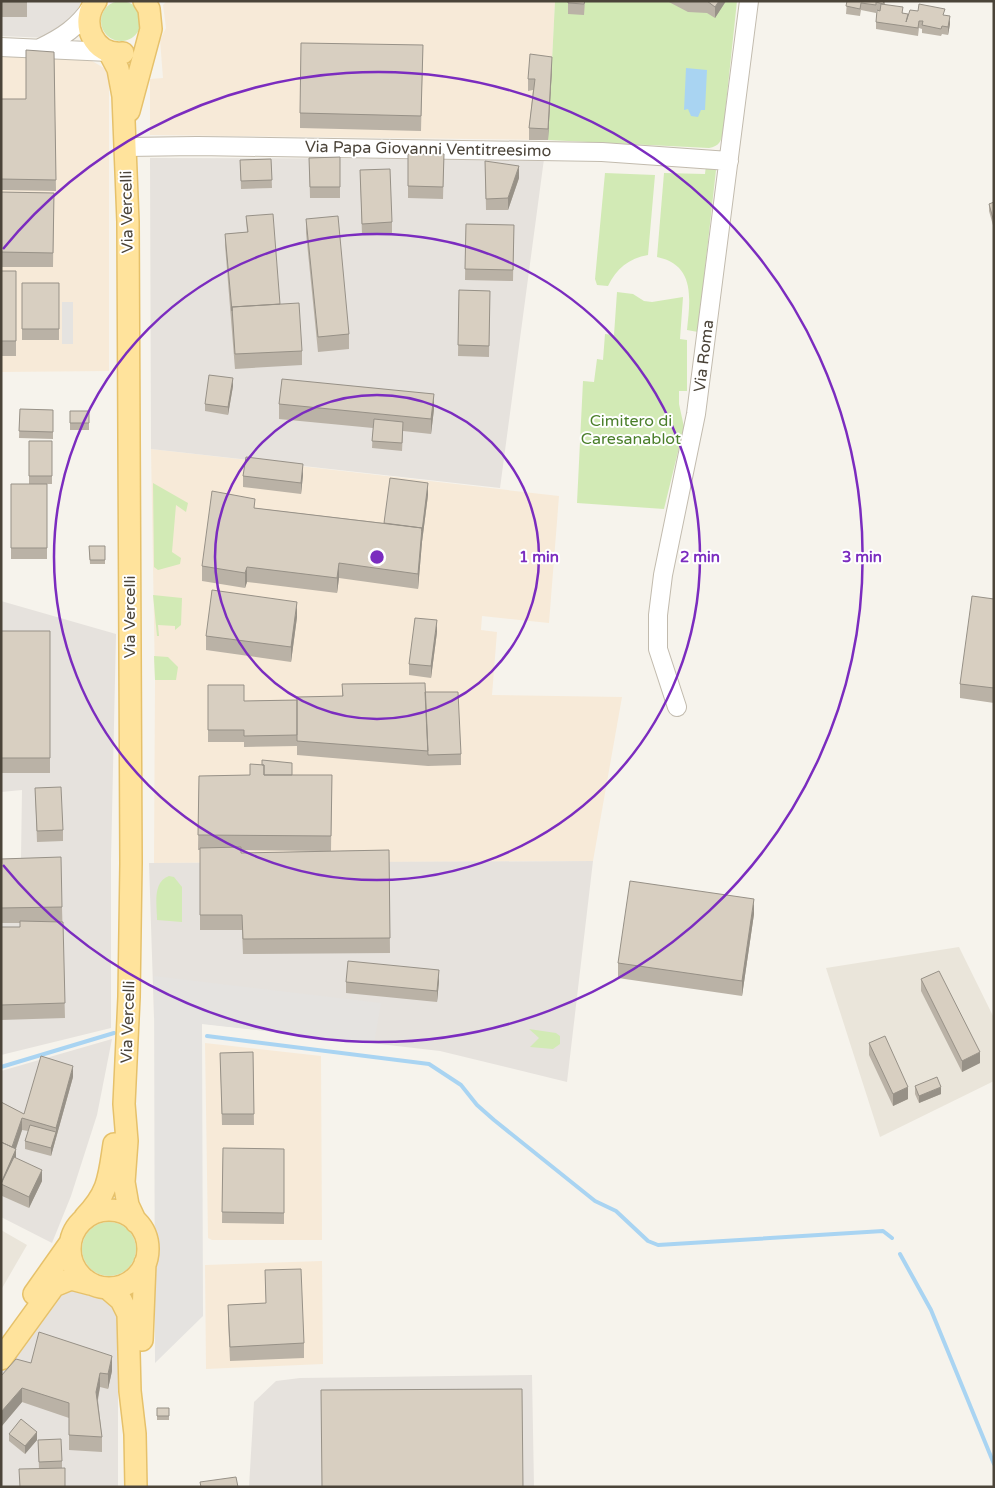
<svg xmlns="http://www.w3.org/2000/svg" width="995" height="1488" viewBox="0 0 995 1488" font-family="'Varela Round',sans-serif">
<rect width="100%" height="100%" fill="#f6f3ec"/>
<path fill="#eae5da" d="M959,947l35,71v63l-114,56 -54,-169z
M1,1230l26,15 -26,45z"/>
<path fill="#f7ead8" d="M167,1h388l-7,139 -398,-5v-56l13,-1 -3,-38 6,-12 -3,-23z
M1,55l86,3 22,13v300l-108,1z
M151,449l408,47 -10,127 -67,-7 -1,14 16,2 -5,63 130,2 -29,164 -439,2 1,-183z
M205,1043l116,13 1,184h-110l-4,-2z
M322,1261l1,103 -117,5 -1,-104z"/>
<path fill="#e6e2dd" d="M1,1h79l1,10 -32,27 -48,-2z
M150,158l394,1 -44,329 -349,-39z
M1,601l115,33 -5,226v168l-110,27v-196l20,-1 1,-68 -21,2z
M593,861l-26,221 -127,-31 -286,-33 -5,-155z
M112,1039l-15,76 -26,81 -19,47 -51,-26v-146z
M60,1289h21l24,9 13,10v179h-117v-118z
M532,1375l2,112h-285l5,-85 22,-21 24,-3z"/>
<path fill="#d2eab5" d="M101 21a20 20 0 1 1 40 0a20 20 0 1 1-40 0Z
M555,1h182l-14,131c-2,10 -4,14 -14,16l-161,-8z
M706,165l10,5 -18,162 -11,-2c3,-30 9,-65 -30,-73l7,-84 41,1z
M605,173l50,2 -7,80c-19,3 -32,14 -40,31l-11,-1 -2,-6z
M617,292l16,2 11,7 8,1 31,-5 -3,42 7,1v51h-8v13l5,23 -20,82 -87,-6 6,-122 11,1 3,-23 6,1 2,-26 9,1z
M153,483l35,20 -2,9 -10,-7 -4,47 9,6 -1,6 -22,6 -4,-3z
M153,595l29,3 -1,27 -6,5v-4l-17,-1 1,11h-2z
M154,656l14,1 10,10 -2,13h-21z
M169,876l5,1 8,10v35l-25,-2c0,-15 -5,-38 12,-44z
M529,1029l27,4 4,3v8l-7,5 -23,-2 9,-9z
M82 1249a27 27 0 1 1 54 0a27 27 0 1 1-54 0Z"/>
<path fill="#e5e3e0" d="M62,302h11v42h-11z
M154,976l227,27 -7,40 -172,-19 1,292 -48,47z"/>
<path fill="#a9d4f2" d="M686,68l21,2 -2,40h-4l-3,7 -7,-1 -3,-7 -4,1z"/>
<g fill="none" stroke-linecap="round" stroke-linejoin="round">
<path stroke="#a9d4f2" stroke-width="4" d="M207,1036l222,28 32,21 16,20 17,15 101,81 21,10 32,30 10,4 225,-14 9,7
M1,1067l113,-34
M900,1254l31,56 63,154"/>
<defs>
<path id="minor" d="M1,47l108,5
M40,48c23,-11 38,-21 52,-42
M126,147l71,-1 405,6 127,9
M677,707l-19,-58v-34l5,-40 33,-161 53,-413"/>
<path id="major" d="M96,1c-17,22 -2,55 27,52
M109,52l9,17 5,27 5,126 3,641 -2,134 -5,107 3,37 -3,41 4,23 8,17
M129,111l22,-82 -2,-20 -5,-8
M70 1249a39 39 0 1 1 78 0a39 39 0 1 1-78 0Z
M85,1217c24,-25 24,-40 29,-73
M107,1288l14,12 7,14 2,77 5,43 1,53
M34,1294l36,-51
M142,1340l3,-77
M1,1359l53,-73 17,-7 19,5"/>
</defs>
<use href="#minor" stroke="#c2bbae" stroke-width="20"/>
<use href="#major" stroke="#e6c16a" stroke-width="24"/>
<use href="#minor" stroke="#fff" stroke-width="18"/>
<use href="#major" stroke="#ffe39c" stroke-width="21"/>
</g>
<path fill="#bab2a6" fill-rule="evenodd" d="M1,1h26v16h-26z
M568,1h17l-1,14 -16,-1z
M667,1h59l-11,17 -8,-5 -19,-1z
M847,1h38v4l18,8 5,4 37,-1 5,8 -2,11 -6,-1 -1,2 -19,-3v-4l-3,-1 -1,8 -42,-7v-7l4,-11 -4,-1v3l-15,-3 -1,6 -14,-2z
M423,45l-2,86 -121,-3v-15z
M54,52l2,139 -55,-1v-91h25z
M552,68l-4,72h-19v-12l4,-38 -5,1v-12z
M408,154h36l-1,45 -35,-1z
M340,157v41h-30l-1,-40z
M271,159l1,29 -31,1 -1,-29z
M485,161l34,17 -11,32h-22z
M360,170l32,52v12l-30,1z
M1,192l53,1 -1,74h-52z
M994,202v27l-5,-18v-7z
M246,216l34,88 22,47v14l-67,4 -10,-124v-11l22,-2z
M306,219l43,115v15l-31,3 -12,-119z
M466,224l48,1 -1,56 -48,-1z
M1,271h15v85h-15z
M22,283h37v57h-37z
M459,290l31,1 -1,66 -31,-1z
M233,386l-5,29 -23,-4v-7z
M279,404l155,5 -3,25 -28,-3 -1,20 -30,-3 1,-20 -94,-9z
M20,409l33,1v29l-34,-1z
M70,411h19v19h-19z
M29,441h23v43h-5v75h-36v-75h18z
M303,475l-2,19 -58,-7v-11z
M428,495l-6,47 -4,47 -79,-11 -2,15 -90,-11 -2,6 -43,-7v-15l53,-58 129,15z
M89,546h16v18h-15z
M994,599v104l-34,-5v-14z
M297,617l-6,45 -85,-12v-14z
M1,631h49v142h-49z
M437,632l-6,46 -22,-3v-11z
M342,684l83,8 36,62v11l-33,1 -131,-11v-9l-53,1v-5h-36v-57l36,16 53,-1 45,-4z
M332,775l-1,76 58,-1 1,103 -147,1 -1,-24h-42v-80h-2l1,-74zM241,850l81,1 -81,2z
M35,788l28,42v11l-26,1z
M1,859l61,48 3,111 -64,2v-93h19v-4h-19z
M754,914l-12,82 -124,-18v-15z
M921,979l59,84 -18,9 -41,-81z
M439,981l-2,21 -91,-9v-11z
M869,1043l39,56 -15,7 -24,-51z
M253,1052l1,73h-32l-2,-72z
M73,1077l-22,79 -26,-7v-8l3,-10 -6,-1 -6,19v9l26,23 -13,27 -27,-12 -1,2v-96l23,12z
M915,1086l26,8 -22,9 -4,-9z
M223,1148l61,1v75l-62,-1z
M265,1270l39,73v15l-74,3 -2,-41v-15l38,-2z
M31,1363l81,8 -4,18 -8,-2 -2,13 4,37v15l-33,-2v-32l-47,-16 -21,25v-51z
M157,1408h12v12h-12z
M9,1434l28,6 -12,14 -16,-13z
M38,1440l24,21v7l-23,1z"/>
<path fill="#979187" d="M719,1h7l-11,17v-11z
M950,16v8l-2,11v-8z
M552,57v11l-4,72v-11z
M519,166v12l-11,32v-12z
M233,378v8l-5,29v-8z
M434,394v15l-3,25v-15z
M303,464v11l-2,19v-11z
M428,483v12l-6,47 -4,47v-15l4,-46z
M339,563v15l-2,15v-15z
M247,567v15l-2,6v-15z
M297,602v15l-6,45v-15z
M437,620v12l-6,46v-12z
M754,899v15l-12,82v-15z
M439,970v11l-2,21v-11z
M980,1052v11l-18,9v-11z
M73,1066v11l-22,79v-8l5,-16v-4z
M908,1087v12l-15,7v-12z
M941,1087v7l-22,9v-7z
M22,1118v12l-9,27 3,-8v15l-15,20 10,-33z
M42,1170v11l-13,27v-11z
M112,1356v15l-4,18v-15z
M100,1373v14l-4,20v-15z
M22,1388v14l-21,25v-15z
M37,1432v8l-12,14v-8z"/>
<path fill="#d8cfc1" stroke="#979187" d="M1,1h26v1h-26z
M568,1h17l-1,3 -16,-1z
M702,1h17l-4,6 -8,-6z
M847,1h37l-1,3 -7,-2v3l-15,-2 -1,6 -14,-3z
M881,4l22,3 -1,6 6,1 -2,8 4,-12 8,1 1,-7 26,5 -2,6 7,1 -2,11 -6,-1 -1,3 -19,-4 1,-4h-4l-1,7 -42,-6 1,-12 3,1z
M301,43l122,2 -2,71 -121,-3z
M26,50l28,2 2,128 -55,-1v-80h25z
M530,54l22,3 -4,72 -19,-1 6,-49h-7z
M408,154h36l-1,33 -35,-1z
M340,157v30h-30l-1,-29z
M271,159l1,21 -31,1 -1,-21z
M485,161l34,5 -11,32 -22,1z
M390,169l2,53 -30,2 -2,-54z
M1,192l53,1 -1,60 -52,-1z
M994,202v20l-5,-18z
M273,214l7,90 -48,3v4l-7,-77 23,-2 -2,-16z
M338,216l11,118 -31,3 -12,-118z
M466,224l48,1 -1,45 -48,-1z
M1,271h15v70h-15z
M22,283h37v46h-37z
M459,290l31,1 -1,55 -31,-1z
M299,303l3,48 -67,3 -3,-47z
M209,375l24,3 -5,29 -23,-3z
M282,379l152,15 -3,25 -152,-15z
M20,409l33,1v22l-34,-1z
M70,411h19v12h-19z
M374,419l29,3 -1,21 -30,-2z
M29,441h23v35h-23z
M246,457l57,7 -2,19 -58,-7z
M390,478l38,5 -6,48v-3l-38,-5z
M11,484h36v64h-36z
M212,491l43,8 -1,9 168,20 -4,46 -79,-11 -2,15 -90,-11 -2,6 -43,-7z
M89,546h16v14h-15z
M212,590l85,12 -6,45 -85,-11z
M972,596l22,3v89l-34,-4z
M415,618l22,2 -6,46 -22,-2z
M1,631h49v127h-49z
M425,683l3,68 -131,-10v-44l46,-1 -1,-12z
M208,685h36v16l53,-1v35l-53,1v-6h-36z
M425,692h33l3,62 -33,1z
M262,760l30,3v12h-28v-10h-2z
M250,764l14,1v10h68l-1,61 -133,-1 1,-59 51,-1z
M61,787l2,43 -26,1 -2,-43z
M241,847v6l148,-3 1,88 -147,1 -1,-24h-42v-67z
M61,857l1,50 -61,1v-49z
M630,881l124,18 -12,82 -124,-18z
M20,921l43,1 2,81 -64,2v-78h19z
M348,961l91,9 -2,21 -91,-9z
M939,971l41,81 -18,9 -41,-82z
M885,1036l23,51 -15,7 -24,-51z
M253,1052l1,62h-32l-2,-61z
M41,1056l32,10 -17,62 -34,-10 -10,29 -11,-5v-40l23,12z
M937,1077l4,10 -22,9 -4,-10z
M30,1125l26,7 -5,16 -26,-7z
M1,1142l15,7 -15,34z
M223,1148l61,1v64l-62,-1z
M14,1157l28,13 -13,27 -28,-13z
M301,1269l3,74 -74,4 -2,-42 38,-2 -1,-33z
M39,1332l73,24 -4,18 -8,-1 -4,19 6,45 -33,-2v-32l-47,-15 -21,24v-36l15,-17 15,4z
M522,1389l1,98h-201l-1,-97z
M157,1408h12v8h-12z
M21,1419l16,13 -12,14 -16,-12z
M61,1439l1,22 -23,1 -1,-22z
M65,1468v19h-45l-1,-18z
M236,1477l2,10h-37l-1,-5z"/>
<g fill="none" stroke="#7b2cbf" stroke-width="2.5">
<circle cx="377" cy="557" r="162"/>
<circle cx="377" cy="557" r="323"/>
<path d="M3 249A485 485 0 1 1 3 865"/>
</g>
<g text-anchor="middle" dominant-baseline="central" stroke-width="4" stroke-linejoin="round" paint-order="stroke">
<g font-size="16" fill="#4b4439" stroke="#fff">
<text transform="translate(428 149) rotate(1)">Via Papa Giovanni Ventitreesimo</text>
<text transform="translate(127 212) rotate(-91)">Via Vercelli</text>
<text transform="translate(704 356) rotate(-83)">Via Roma</text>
<text transform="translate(130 617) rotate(-90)">Via Vercelli</text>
<text transform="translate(128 1022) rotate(-88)">Via Vercelli</text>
</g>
<g font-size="16" fill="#4a7f2a" stroke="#fff">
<text x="631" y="421">Cimitero di<tspan x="631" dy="18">Caresanablot</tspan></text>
</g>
</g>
<circle cx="377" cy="557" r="8" fill="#7b2cbf" stroke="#fff" stroke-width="2.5"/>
<g font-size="15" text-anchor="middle" font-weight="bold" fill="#7b2cbf" stroke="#fff" stroke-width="4" stroke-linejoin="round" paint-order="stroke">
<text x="539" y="562">1 min</text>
<text x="700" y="562">2 min</text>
<text x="862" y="562">3 min</text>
</g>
<rect width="995" height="1488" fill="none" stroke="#4b4439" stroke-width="5"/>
</svg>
